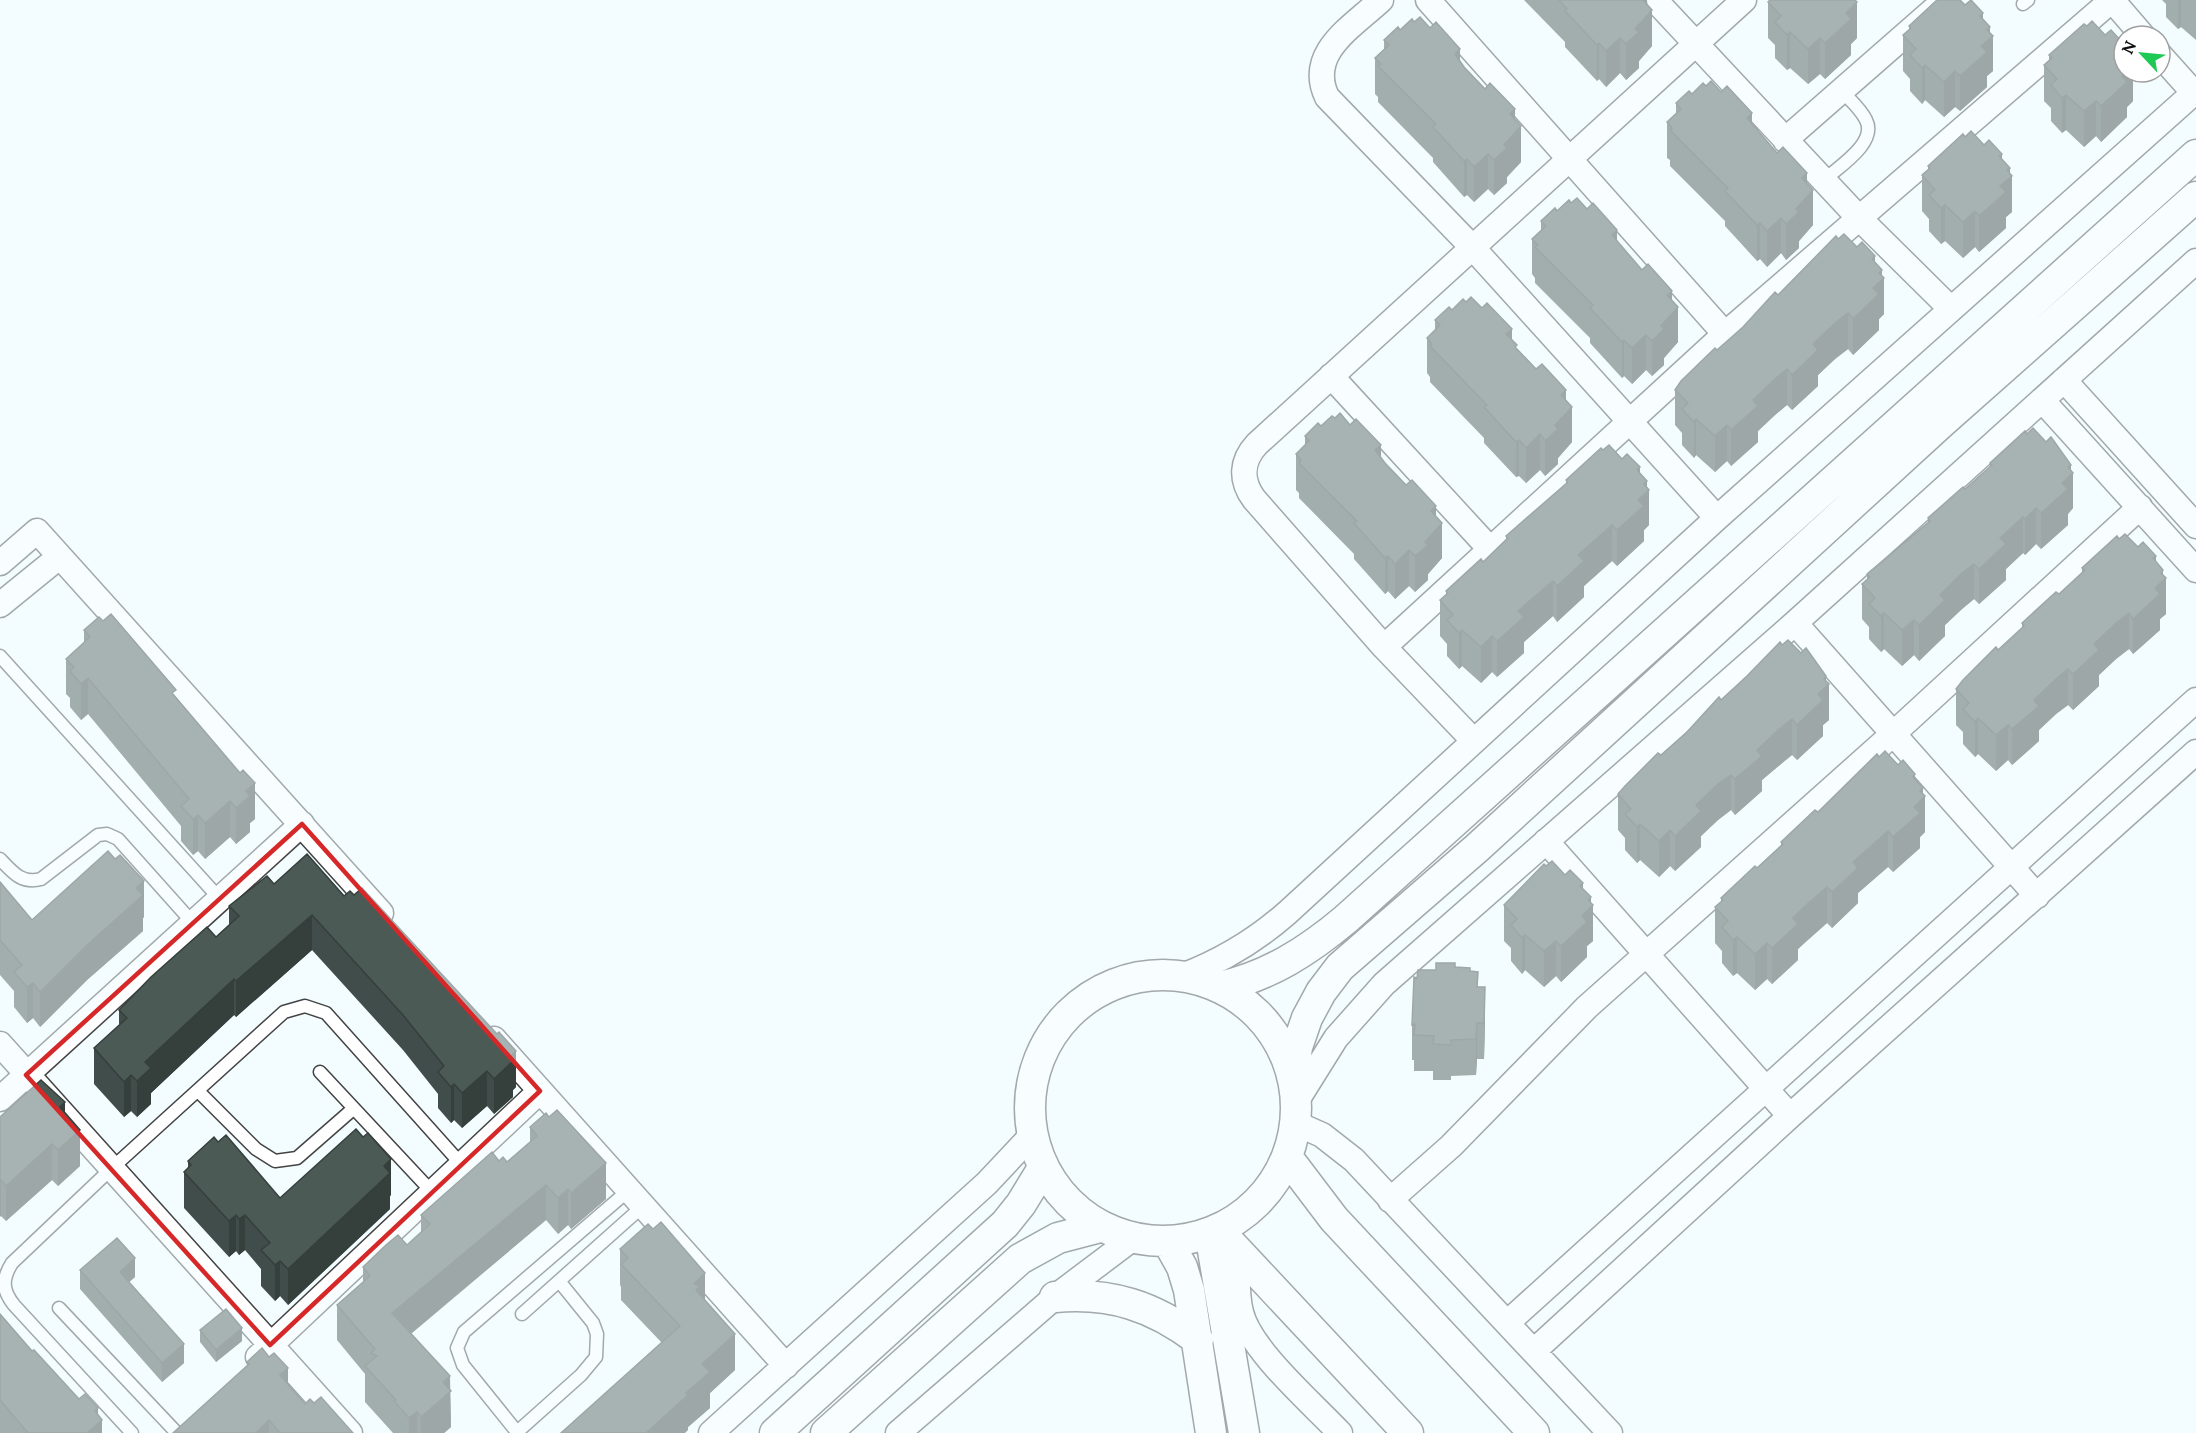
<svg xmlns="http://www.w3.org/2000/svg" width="2196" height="1433" viewBox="0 0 2196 1433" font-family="Lora,serif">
<rect width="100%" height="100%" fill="#f3fdff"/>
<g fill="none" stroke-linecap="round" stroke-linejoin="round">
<defs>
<path id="service" d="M2023,4l5,-4
M1823,181c15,-14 55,-38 43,-61 -5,-11 -16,-20 -24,-29
M0,656l220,243
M0,859c13,14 22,25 41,20l57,-44 9,-1 11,5 75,84
M320,1072l113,121
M198,1091l58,58 19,12 22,-3 56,-49
M59,1308l117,124
M522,1314l121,-108
M517,1432l-54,-67 -6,-17 7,-16 165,-142
M132,1433l-118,-128c-12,-15 -12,-26 -2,-42l99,-94 173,-157 21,-6 21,7 136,152
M516,1433l65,-58 15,-18 1,-23 -4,-11 -34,-42"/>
<path id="minor" d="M1381,0c-29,27 -75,53 -54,97l146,151 244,270
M1428,0l297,334
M1655,0l204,218 92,91
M2112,0l31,36
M2160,55l34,38
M1785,140l160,-140
M1331,376l159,173
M2064,380l132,146
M2042,400l154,170
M0,563l37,-32 344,382
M0,605l59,-48
M1795,623l242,273
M1384,647l341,-313 387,-334
M1473,740l-89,-93 -130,-148c-14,-19 -13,-38 3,-55l487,-444
M1546,841l244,275
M1182,976c40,-15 73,-35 105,-63l430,-395 479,-427
M494,1039l292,327
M0,1044l350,389
M0,1099l302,-275
M1296,1102l40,-64 48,-54 411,-361 401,-362
M1295,1123l27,12 32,25 256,273
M1390,1200l61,-54 136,-139 306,-273 247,-227
M1238,1252c0,20 -2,42 3,60 9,38 71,91 99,121
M1507,1323l689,-623
M1534,1351l256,-235 406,-364
M258,1357l282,-266
M711,1433l276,-250 45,-48
M898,1433l157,-136 77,-58"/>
<path id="tertiary" d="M1030 1108a133 133 0 1 1 266 0a133 133 0 1 1-266 0Z
M1220,987c49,-11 88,-36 126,-68l850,-764
M1293,1077l4,-30 10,-29 14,-26 19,-25 137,-119 463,-424 256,-227
M1287,1157l47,62 200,214
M1218,1230l190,203
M1210,1233l34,200
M1168,1242l14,25 7,23 22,143
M1055,1297c55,-5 99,9 143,43
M775,1433l230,-209 16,-20 22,-36
M826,1433l194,-174 38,-21 42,-11"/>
</defs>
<use href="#service" stroke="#434343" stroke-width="15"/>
<use href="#minor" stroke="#434343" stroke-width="27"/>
<use href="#tertiary" stroke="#434343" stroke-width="33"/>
<use href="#service" stroke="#fff" stroke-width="12"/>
<use href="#minor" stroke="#fff" stroke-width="24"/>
<use href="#tertiary" stroke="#fff" stroke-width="30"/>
</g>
<path fill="#414d4a" d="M1524,0h123l5,46 -13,15v7l-13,12 -6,-7 -14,14 -7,-8 -2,2 -32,-34v-5z
M2162,0h34v40l-15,-13 -3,2 -12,-12v-13z
M1768,2l89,36 -6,6v11l-26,24 -5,-5 -12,10 -18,-16 -3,2 -12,-12v-13l-7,-7z
M1983,19l7,14 3,38 -6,5v11l-27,24 -5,-4 -11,10 -19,-17 -3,4 -12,-13v-12l-7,-8v-36l6,-5v-4z
M2087,26l36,23 10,23v29l-6,6v10l-26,25 -5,-6 -12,11 -18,-17 -4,3 -11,-12v-13l-7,-7v-36l5,-5v-5z
M1400,30l60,31 4,6 51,53 6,42 -14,15v6l-13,12 -6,-6 -14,13 -7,-7 -3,2 -31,-35v-4l-55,-56v-5l-3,-3v-36l9,-8v-10z
M1692,94l60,29 25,30 30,30 6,42 -14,16v7l-13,12 -5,-7 -14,14 -7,-8 -3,2 -32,-35v-5l-55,-55v-6l-3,-2v-36l9,-8v-11z
M1965,137l19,8 18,15 8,14 2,38 -6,5v11l-27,24 -4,-5 -12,11 -18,-17 -4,3 -12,-13v-12l-7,-8v-36l6,-5v-4z
M1557,211l60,30 25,29 30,31 6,41 -14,16v7l-12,11 -6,-6 -14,14 -8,-8 -2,2 -32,-35v-5l-55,-55v-5l-3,-4v-35l9,-9v-9z
M1838,239l19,8 18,15 7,14 2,38 -5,5v11l-26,25 -5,-6 -13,10 -17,16v11l-26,24 -5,-5 -12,10 -17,16v11l-27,24 -4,-5 -12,11 -19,-17 -2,3 -12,-13v-12l-7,-8v-35z
M1466,302l46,37 5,10 49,52 6,41 -14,16v6l-13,12 -5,-6 -14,13 -7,-7 -3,1 -32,-34v-5l-54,-56v-5l-3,-4v-35l8,-8v-10z
M1321,426l60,31 4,6 51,54 6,41 -14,16v6l-13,12 -6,-6 -14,13 -7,-8 -3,3 -31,-35v-5l-55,-56v-5l-3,-3v-36l9,-8v-10z
M1603,450l19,9 18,14 7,14 2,38 -5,5v11l-27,25 -5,-5 -28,25v11l-27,25 -4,-6 -29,26v11l-27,24 -5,-5 -11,11 -19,-17 -3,3 -12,-13v-12l-7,-8v-36l6,-5v-4l37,-29 23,-23v-3l60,-52v-4z
M1990,463l81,7 2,38 -5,6v11l-27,24 -5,-5 -11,11 -2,-2 -17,16v11l-27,24 -5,-5 -12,10 -17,16v11l-26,25 -5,-6 -12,11 -18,-17 -3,3 -12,-13v-12l-7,-8v-35l5,-5v-5l61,-51v-5l37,-29 25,-22z
M2119,539l19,8 18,15 7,14 3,38 -6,5v11l-27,24 -4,-5 -13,10 -17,16v11l-26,24 -5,-5 -12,9 -17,16v11l-27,24 -4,-5 -12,11 -18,-17 -3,3 -12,-13v-12l-7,-7v-36l66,-61v-5l37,-29 23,-21v-5z
M84,630l92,67 79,122 -5,4v9l-14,12 -6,-7 -25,22 -7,-8 -5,4 -12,-14v-15l-93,-112 -7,6 -11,-13v-9l-4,-4v-35l18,-16z
M1782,645l44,37 3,38 -6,5v11l-26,24 -5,-5 -13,10 -17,15v11l-27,24 -4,-5 -13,10 -17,16v11l-26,24 -5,-5 -11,11 -19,-17 -3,3 -12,-13v-12l-7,-8v-36z
M1879,757l19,8 17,15 8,14 2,38 -5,5v11l-27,24 -5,-5 -30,26v10l-26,25 -5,-5 -23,20 -6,6v11l-26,24 -5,-5 -12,11 -18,-17 -4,3 -11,-13v-12l-7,-8v-36l6,-5v-4l36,-30 24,-22v-4l37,-30z
M307,854l209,233 -3,3v7l-19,17 -7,-8 -25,22 -8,-8 -3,3 -13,-15v-14l-35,-44 -91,-100 -76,67 -2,-2 -83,78v11l-14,13 -6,-6 -7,6 -30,-33v-36l25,-23v-15l97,-73 13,-12v-19l45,-22z
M1565,875l18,14 8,14 2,38 -6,5v11l-26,25 -5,-6 -12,11 -19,-17 -3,4 -11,-13v-13l-7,-7v-36z
M0,882l32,38 112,-3 -1,1v13l-56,49 -47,47 -7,-9 -6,5 -13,-16v-16l-14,-16z
M1455,967l15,4 8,16 7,36 -1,36h-7l-1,16 -25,1v4h-18v-9h-19v-11h-2v-35l5,-47 19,-8z
M65,1113l15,53 -22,20 -6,-6 -46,41 -5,-5 -1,-99z
M530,1127l76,72 -35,30 -3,-4 -10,9 -12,-14 -135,114 39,56 1,37 -7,6h-51l-28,-31v-28l-28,-34v-35l26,-23v-15l44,-22 14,-13v-17l78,-54 8,1 23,-20z
M188,1161l92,37 111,-3 -1,1v13l-102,96 -8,-9 -5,5 -14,-15v-17l-16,-19 -6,5 -3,-4 -7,6 -45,-49v-36l4,-3z
M620,1249l85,51 30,70 -25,23v15l-22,19v3l-26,-87 -41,-43v-13l-1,-2z
M80,1270l55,7 -6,5 55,81 -22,19 -82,-93z
M0,1314l32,37 47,48 19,16 4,18h-102z
M200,1330l42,11 -26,21 -16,-20z
M247,1362l41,22 17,20 9,-1 39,30h-180l74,-67z"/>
<path fill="#353f3c" d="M1642,0h5v16l5,-6v36l-13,15v7l-13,12v-36l9,-15z
M2178,0h3v27l-3,2z
M1857,2v36l-6,6v11l-26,24v-36l21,-30z
M1983,13v31l4,-14 3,-3v11l3,-2v35l-6,5v11l-27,24v-35l20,-60z
M1790,32v36l-3,2v-35z
M1620,38v35l-14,14v-36z
M1820,38v36l-12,10v-35z
M1599,43v36l-2,2v-36z
M2123,43v32l3,-3h7v29l-6,6v10l-26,25v-36l19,-60z
M1460,49v36l-5,-31z
M1925,65v35l-3,4v-36z
M1955,71v36l-11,10v-35z
M2066,95v35l-4,3v-35z
M2096,101v35l-12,11v-36z
M1515,109v23l6,-6v36l-14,15v6l-13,12v-35l10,-15 6,-31z
M1752,113v35l-5,-30z
M1488,154v35l-14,13v-35z
M2002,154v31l5,-15 3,-2v10l2,-2v36l-6,5v11l-27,24v-36l20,-60z
M1467,159v36l-3,2v-36z
M1807,173v23l6,-6v35l-14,16v7l-13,12v-36l10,-15 6,-31z
M1945,205v36l-4,3v-36z
M1975,211v36l-12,11v-36z
M1781,218v35l-14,14v-36z
M1760,223v36l-3,2v-36z
M1617,230v35l-5,-30z
M1875,256v31l4,-14 3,-3v10l2,-2v36l-5,5v11l-26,25v-36l19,-60z
M1672,291v22l6,-6v35l-14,16v7l-12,11v-35l9,-15 6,-31z
M1848,313v36l-13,10 -17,16v11l-26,24v-35l21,-31 22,-21z
M1512,329v35l-6,-30z
M1646,335v35l-14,14v-36z
M1624,340v36l-2,2v-36z
M1787,369v36l-12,10 -17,16v11l-27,24v-36l22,-30 22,-21z
M1566,390v23l6,-6v35l-14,16v6l-13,12v-35l10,-16 6,-30z
M1696,419v36l-2,3v-36z
M1727,425v36l-12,11v-36z
M1540,434v36l-14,13v-35z
M1519,440v36l-3,1v-35z
M1381,445v36l-6,-31z
M2071,465v10l2,-2v35l-5,6v11l-27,24v-36l21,-30 6,-16z
M1640,467v31l4,-14 3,-3v11l2,-2v35l-5,5v11l-27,25v-36l20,-60z
M1436,506v23l6,-6v35l-14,16v6l-13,12v-36l10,-14 6,-31z
M2036,508v36l-11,11v-36z
M2023,517v36l-17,16v11l-27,24v-35l21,-31z
M1612,525v36l-28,25v11l-27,25v-36l21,-31z
M1409,550v36l-14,13v-35z
M1388,556v35l-3,3v-36z
M2156,556v31l5,-14 2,-3v10l3,-2v36l-6,5v11l-27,24v-35l20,-61z
M1974,564v35l-12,10 -17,16v11l-26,25v-36l21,-30 22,-22z
M1553,581v35l-29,26v11l-27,24v-36l21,-30z
M1884,613v36l-3,3v-36z
M2129,613v36l-13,10 -17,16v11l-26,24v-36l21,-30 22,-21z
M1914,620v35l-12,11v-36z
M1462,630v36l-3,3v-36z
M1492,636v36l-11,11v-36z
M2068,669v36l-12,9 -17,16v11l-27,24v-36l22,-29 22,-21z
M1826,676v10l3,-2v36l-6,5v11l-26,24v-35l21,-31 6,-15z
M88,678v36l-7,6v-36z
M1978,718v36l-3,3v-35z
M1792,719v36l-30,25v11l-27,24v-36l22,-29z
M2008,725v35l-12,11v-36z
M1915,774v31l5,-14 3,-3v10l2,-2v36l-5,5v11l-27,24v-35l20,-60z
M1731,775v35l-13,10 -17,16v11l-26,24v-35l21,-31 22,-21z
M255,783v36l-5,4v9l-14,12v-36l10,-17z
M230,801v36l-25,22v-36z
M198,815v36l-5,4v-36z
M1640,824v36l-3,3v-36z
M1670,830v36l-11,11v-36z
M1888,831v36l-30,26v10l-26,25v-36l21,-30z
M144,881v36l-1,1v13l-56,49 -47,47v-35l96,-104z
M1583,883v32l5,-15 3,-3v10l2,-2v36l-6,5v11l-26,25v-36l19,-60z
M1827,887v36l-29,26v11l-26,24v-36l21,-30z
M312,915v35l-76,67v-36z
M1525,935v35l-3,4v-36z
M1737,937v36l-4,3v-36z
M1556,941v35l-12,11v-36z
M1767,943v36l-12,11v-36z
M234,979v36l-83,78v11l-14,13v-36l8,-19z
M33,983v35l-6,5v-36z
M1485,987v36l-1,36v-36z
M1477,1023v36l-1,16v-36z
M516,1051v36l-3,3v7l-19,17v-35l15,-21z
M487,1071v35l-25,22v-35z
M131,1075v36l-7,6v-35z
M454,1084v36l-3,3v-36z
M65,1102v36l-5,-31z
M80,1130v36l-22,20v-36z
M52,1144v36l-46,41v-35z
M391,1159v36l-1,1v13l-102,96v-36l96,-103z
M606,1163v36l-35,30v-36z
M1,1180v36l-1,1v-36z
M546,1185v35l-154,129v-36z
M568,1189v36l-10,9v-36z
M236,1215v36l-7,6v-36z
M245,1215v35l-6,5v-36z
M135,1258v19l-15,13v-18z
M280,1261v35l-5,5v-36z
M705,1273v36l-5,5 -6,-30z
M242,1328v13l-26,21v-12z
M735,1334v36l-25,23v15l-22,19v3l-3,3h-39l40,-40 16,-29z
M184,1344v19l-22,19v-19z
M288,1368v36l-8,-29z
M450,1376l1,51 -7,6h-23v-16l22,-35z
M98,1408v15l4,-3v13h-15l8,-22z
M417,1412v21h-8v-15z
M269,1420v13h-13z"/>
<path fill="#4c5a56" stroke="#353f3c" stroke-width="1.5" d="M1559,0h84l9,10 -17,19 4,3 -13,12 -6,-6 -14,13 -7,-8 -2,2 -32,-34 2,-2z
M1770,0h85l2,2 -11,11 5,6 -26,24 -5,-5 -12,11 -18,-17 -3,3 -12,-13 6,-6 -13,-14z
M1937,0h23l5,5 6,-5 12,13 -3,3 10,11 -3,3 6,6 -12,10 6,6 -27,24 -5,-5 -11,11 -19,-17 -3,3 -12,-13 6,-6 -13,-14 8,-7 -2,-2z
M1420,17l10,11 6,-6 24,27 -5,5 9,13 21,22 5,-6 25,26 -5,5 11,12 -17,19 3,3 -13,12 -6,-6 -14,13 -7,-8 -3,2 -31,-34 3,-3 -58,-58 3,-2 -6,-6 14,-13 -5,-5 14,-13 2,3 12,-11 2,3z
M2092,21l13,14 6,-5 12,13 -3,3 4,4v22h2l-4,4 5,6 -26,24 -5,-5 -12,10 -18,-16 -4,3 -11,-13 6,-6 -13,-14 8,-7 -3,-3 35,-31 3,2z
M1711,81l10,11 6,-6 25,27 -5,5 30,35 6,-6 24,26 -5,5 11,12 -17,19 3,3 -13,12 -5,-6 -14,13 -7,-8 -3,2 -32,-34 3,-3 -58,-58 2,-2 -5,-6 14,-13 -5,-6 13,-12 3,3 11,-11 3,3z
M1971,131l13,14 5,-5 13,14 -3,2 11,12 -3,2 5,6 -12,10 6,6 -27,24 -4,-5 -12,11 -18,-17 -4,3 -12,-13 6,-5 -13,-15 8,-7 -2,-2 35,-32 2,3z
M1577,198l10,11 6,-6 24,27 -5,5 30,35 6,-6 24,27 -5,4 11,12 -17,19 3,3 -12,12 -6,-6 -14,13 -8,-8 -2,2 -32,-34 3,-3 -58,-58 3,-2 -6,-6 14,-13 -5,-5 14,-13 2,3 12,-11 2,3z
M1844,234l13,13 5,-5 13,14 -3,3 10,11 -3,3 5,5 -11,10 6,6 -26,25 -5,-6 -13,10 -22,21 5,6 -26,25 -5,-6 -12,10 -22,21 5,6 -27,24 -4,-5 -12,11 -19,-17 -2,3 -12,-13 6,-6 -13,-13 6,-9 34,-33 2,2 26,-23 32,-35 3,3 58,-59 2,3z
M1471,297l11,11 5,-5 25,26 -6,5 11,11 -2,2 21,22 6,-5 24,26 -5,5 11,12 -17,18 3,4 -13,12 -5,-7 -14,14 -7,-8 -3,2 -32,-35 3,-2 -57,-59 2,-2 -5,-6 13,-13 -5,-5 14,-13 3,3 11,-11 3,3z
M1340,413l10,12 6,-6 25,26 -6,5 10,13 21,22 6,-5 24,26 -5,5 11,12 -17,19 3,3 -13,11 -6,-6 -14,14 -7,-8 -3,2 -31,-35 3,-2 -58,-58 2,-3 -5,-6 13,-13 -4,-5 13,-13 3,3 11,-10 3,2z
M2033,428l13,14 5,-5 20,28 -3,2 5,6 -11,10 6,6 -27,24 -5,-5 -11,11 -2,-2 -23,21 6,6 -27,25 -5,-5 -12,9 -22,22 5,5 -26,25 -5,-5 -12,10 -18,-17 -3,3 -12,-12 6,-6 -13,-14 8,-7 -3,-3 63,-53 -2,-3 35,-31 2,2 27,-24 -2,-2 35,-32 2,3z
M1609,445l13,14 5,-5 13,13 -3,3 10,11 -3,3 5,6 -11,10 6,6 -27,24 -5,-5 -34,30 6,6 -27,25 -4,-5 -35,30 6,6 -27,24 -5,-5 -11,11 -19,-17 -3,3 -12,-13 6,-5 -13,-15 8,-7 -2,-2 35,-32 2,3 25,-24 -2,-2 62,-54 -2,-2 35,-32 2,2z
M2125,534l13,13 5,-5 13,14 -3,2 10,12 -2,3 5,5 -11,10 5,6 -27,25 -4,-6 -13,10 -22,21 5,6 -26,24 -5,-5 -12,10 -22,21 5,6 -27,23 -4,-4 -12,10 -18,-17 -3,4 -12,-13 6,-6 -13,-14 7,-9 33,-33 2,3 26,-24 -2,-3 34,-31 3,2 26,-24 -3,-2 35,-32 2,3z
M111,614l65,76 -4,3 68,80 3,-3 12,13 -9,8 4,5 -14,12 -6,-7 -25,22 -7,-8 -5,4 -12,-13 8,-7 -101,-121 -7,6 -11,-13 4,-4 -8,-8 24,-22 -6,-7 15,-13 4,4z
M1788,640l13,13 5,-5 20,28 -2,3 5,5 -11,10 5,6 -26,25 -5,-6 -13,10 -22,21 5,6 -27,23 -4,-4 -13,9 -22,21 5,6 -26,25 -5,-6 -11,11 -19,-17 -3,3 -12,-13 6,-5 -13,-15 7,-8 33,-33 3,2 26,-23 32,-35 2,3 26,-24 33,-34 2,3z
M1885,751l13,14 5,-5 12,14 -2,3 10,11 -3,3 5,5 -11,11 6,6 -27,24 -5,-6 -35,31 5,6 -26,24 -5,-5 -23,20 -11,11 5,6 -26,24 -5,-5 -12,11 -18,-17 -4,3 -11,-13 6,-6 -13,-14 8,-7 -2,-2 34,-32 2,2 26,-24 -2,-2 34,-32 3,2 59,-58 2,3z
M108,851l7,8 5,-4 24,26 -8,7 7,7 -56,50 -47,47 -7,-9 -6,4 -13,-15 8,-7 -22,-25v-58l32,38z
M307,854l37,42 6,-5 4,4 8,-7 135,146 2,-2 17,19 -7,7 4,3 -19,18 -7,-8 -25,22 -8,-9 -3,3 -13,-15 6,-6 -41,-51 -91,-100 -76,66 -2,-2 -89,83 6,6 -14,13 -6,-6 -7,7 -30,-34 33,-30 -8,-8 32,-33 56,-50 9,10 23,-21 -10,-10 38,-30 7,8z
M1552,861l13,14 5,-5 13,13 -3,3 11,11 -3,3 5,5 -11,11 5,6 -26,24 -5,-5 -12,10 -19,-16 -3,3 -11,-13 6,-6 -13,-14 40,-41 2,2z
M1436,963h19v4l15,1v3l8,1 -1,15h8l-1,36h-7l-1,16 -25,1v5l-18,-1 1,-8 -20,-1 1,-11 -3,1 2,-48 3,1 1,-8h18z
M41,1080l24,22 -5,5 20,23 -22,20 -6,-6 -46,42 -5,-6 -1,1v-64z
M557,1110l49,53 -35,30 -3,-4 -10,9 -12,-13 -154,128 58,63 -7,6 8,9 -30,26 -4,-5 -8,6 -15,-17 2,-1 -31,-34 12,-10 -6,-3 4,-4 -38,-44 33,-29 -7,-9 23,-22 12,-10 9,10 23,-21 -9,-9 71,-63 7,9 4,-4 4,5 30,-26 -7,-9 16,-14 3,4z
M356,1129l7,8 5,-4 23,26 -7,7 6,7 -102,96 -8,-8 -5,4 -14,-15 9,-7 -25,-28 -6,4 -3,-4 -7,6 -45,-49 7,-7 -3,-4 26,-24 4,5 8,-7 54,63z
M661,1222l44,51 -11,11 6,2 -4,4 39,44 -33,30 8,8 -24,21 2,2 -42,38h-85l119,-107 -59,-62 7,-6 -8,-9 28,-25 5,5z
M117,1238l18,20 -15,14 64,72 -22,19 -82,-93z
M226,1309l16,19 -26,22 -16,-20z
M0,1314l32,37 2,-1 45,49 6,-5 13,14 -3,3 7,9 -15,13h-59l-28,-33z
M262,1348l7,9 5,-4 14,15 -8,7 25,29 5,-5 4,4 7,-6 32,36h-73l-11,-13 -13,13h-83l76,-69 -2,-2z"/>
<path d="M0 0H2196V1433H0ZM302,824l238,267 -270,254 -244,-270z" fill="#f3fdff" fill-opacity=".55" fill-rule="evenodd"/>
<path fill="none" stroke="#d62828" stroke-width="4.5" stroke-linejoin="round" d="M302,824l238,267 -270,254 -244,-270z"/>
<g transform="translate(2142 54) rotate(296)"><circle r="28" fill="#ffffff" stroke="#9f9f9f" stroke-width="1.5"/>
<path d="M0-4.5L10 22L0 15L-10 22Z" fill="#1fc955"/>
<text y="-9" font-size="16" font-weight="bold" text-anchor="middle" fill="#101010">N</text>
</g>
</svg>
